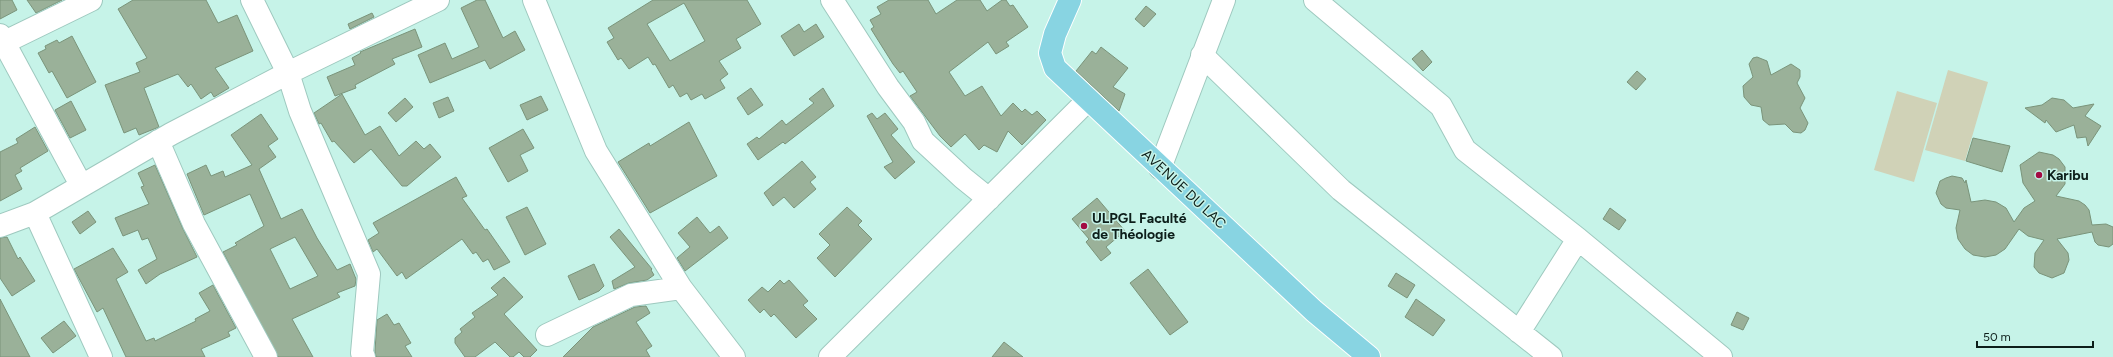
<svg xmlns="http://www.w3.org/2000/svg" width="2113" height="357" viewBox="0 0 2113 357" font-family="Figtree,sans-serif">
<rect width="100%" height="100%" fill="#c6f3e8"/>
<path fill="#d0d2b7" d="M1948,70l40,12 -23,79 -40,-11z
M1897,91l40,12 -23,79 -40,-12z"/>
<path fill="#9ab199" stroke="#7a947a" fill-rule="evenodd" d="M0,0h12l5,10 -17,9z
M27,0h35l-26,13z
M133,0h73l12,23 19,-8 16,36 -38,17 14,20 -15,9 -3,-5 -10,7 -10,-15 -3,3 -10,-13 -34,14 15,39 -20,8 -3,-7 -12,5 -19,-48 35,-13 -4,-9 11,-5 -29,-49z
M477,0h8l18,38 12,-7 10,19 -35,19 -5,-9 -55,23 -12,-28 27,-12 7,16 27,-12 -18,-39z
M653,0h94l14,24 -25,15 5,9 -22,13 9,13 -8,6 5,8 -20,11 -3,-5 -11,6 -4,-7 -7,4 -7,-12 -4,3 -14,-24 -2,1 -5,-8 -19,12 -8,-11 -3,2 -11,-18 7,-4 -6,-10zM684,3l21,38 -35,20 -23,-37z
M889,0h39l8,14 21,-14h23l7,11 15,-11h4l4,6 3,-1 15,22 -22,15 3,4 -13,8 -8,-12 -39,30 16,24 17,-10 19,30 12,-13 9,9 3,-3 7,6 5,-4 9,9 -24,25 -14,-14 -11,21 -13,-7 -5,5 -14,-16 -14,13 -11,-11 -30,-40 7,-4 -14,-21 -3,2 -7,-9 -22,-35 3,-2 -4,-7 11,-6 -4,-7z
M1146,6l10,8 -12,13 -9,-8z
M372,13l2,4 -24,12 -2,-5z
M799,24l5,8 12,-8 8,13 -30,19 -13,-20z
M415,29l7,18 -30,12 3,5 -40,21 1,3 -21,8 -8,-19 28,-12 -3,-7 9,-5 -1,-1z
M72,36l24,46 -29,16 -15,-27 -3,2 -11,-20 8,-4 -1,-3 12,-6 2,3z
M1101,47l27,21 -15,19 12,7 -6,17 -43,-40 16,-20 4,3z
M1422,50l10,12 -9,9 -11,-12z
M1757,57l10,4 4,14 20,-11 9,6v7l-3,6 8,15 -5,10 8,15 -3,7 -4,3 -8,-1 -8,-8 -16,1 -6,-5 -2,-13 -10,-2 -7,-8 -1,-11 10,-9 -4,-13 4,-6z
M1637,71l9,8 -10,11 -9,-8z
M751,88l12,17 -15,10 -11,-17z
M823,88l11,18 -49,38 -2,-2 -25,18 -11,-16 10,-7 2,2 23,-19 4,5 28,-22 -5,-4z
M342,94l23,41 15,-9 19,30 17,-15 8,8 6,-5 11,13 -34,29h-5l-31,-37 -17,14 -20,-22 -2,1 -11,-19 -2,1 -5,-11z
M541,96l7,14 -21,10 -7,-15z
M448,97l6,14 -15,7 -6,-15z
M405,98l8,9 -17,15 -8,-9z
M2052,98l12,2 9,8 21,-4 -9,12 16,10 -13,20 -2,-9 -9,1 -3,-13 -18,7 -10,-12 -1,3 -20,-15 17,-3z
M71,101l15,29 -16,8 -15,-28z
M872,113l5,6 8,-6 13,16 -7,6 24,27 -20,17 -11,-12 9,-5 -26,-46z
M261,114l17,25 -10,7 8,11 -17,12 22,50 21,-10 15,29 20,32 13,-6 6,15 -1,7 -18,7 3,4 -48,22 21,38h-35l-55,-105 14,-7 -2,-2 29,-17 -14,-32 -46,21 -17,-41 19,-9 5,11 12,-5 2,6 27,-12 -21,-30zM295,237l23,39 -28,13 -20,-40z
M689,122l28,54 -67,37 -32,-51 31,-19 1,3z
M35,127l13,24 -28,17 2,3 -7,4 7,14 -22,12v-49l18,-9 -2,-4z
M523,129l11,19 -14,7 8,16 -20,11 -19,-34z
M1973,138l37,8 -8,26 -36,-11z
M2039,152l14,3 6,4 6,8v17l-9,12 23,5 6,4 4,5 3,15 14,-1 7,3v17l-4,3 -11,-2 -3,-3 -3,-10 -35,7 11,14 1,7 -5,13 -12,5 -13,-5 -5,-6 1,-14 9,-13 -16,-4 -9,-7 -14,20 -9,6 -11,2 -12,-2 -8,-6 -7,-10 -2,-11 4,-18 -14,-2 -5,-4 -5,-11 4,-12 6,-3 6,-2 10,2 3,5 1,-3 5,22 14,-2 11,2 10,6 8,14 10,-14 11,-7 -12,-18 -3,-18z
M802,161l14,16 -6,5 6,7 -22,19 -10,-11 -11,9 -9,-13z
M155,165l28,64 14,28 -37,17 -14,10 -8,-14 19,-11 -9,-21 -6,2 -4,-10 -15,6 -8,-18 34,-14 -8,-17 3,-1 -6,-13z
M456,177l11,19 -5,2 23,32 2,-1 23,33 -16,8 -6,-11 -5,3 -7,-10 -3,2 -11,-15 -56,40 -4,-7 -5,4 -20,-27 -4,3 -5,-12 11,-7 -6,-10z
M1097,198l28,33 -19,16 5,6 -10,8 -15,-19 3,-3 -17,-20z
M527,207l19,37 -21,11 -19,-38z
M847,207l15,14 -4,4 14,14 -37,38 -18,-19 13,-13 -11,-11z
M1610,208l16,12 -7,10 -16,-11z
M88,211l8,11 -16,12 -8,-12z
M697,217l13,16 9,-7 9,12 -43,33 -8,-13 13,-11 -12,-14z
M619,229l33,40 -1,1 3,5 -7,5 -18,3 -15,6 -2,-8 23,-14 -25,-30z
M7,237l11,22 2,-2 15,24 -23,15 -12,-18v-40z
M113,248l15,24 -12,7 30,62 8,-3 1,3 41,-20 -1,-2 15,-8 -11,-18 14,-8 23,43 -8,4 2,4 -29,13 4,8h-79l-23,-49 -6,4 -23,-43z
M594,264l10,22 -5,5 -20,9 -11,-24z
M1148,269l40,53 -18,13 -40,-52z
M1396,273l19,12 -8,13 -19,-12z
M504,277l19,20 -19,17 33,36 -7,7h-6l-5,-5 -6,5h-3l-15,-15 -20,15h-10l-10,-14v-5l7,-6 -2,-3 15,-12 -3,-4 26,-18 -7,-7z
M780,280l4,4 5,-4 19,21 -5,4 14,14 -21,19 -22,-24 -3,3 -7,-8 -4,4 -12,-13 14,-13 6,5z
M0,299l30,58h-30z
M1416,299l29,21 -12,16 -28,-19z
M646,306l4,7 -14,9 16,24 -6,4 4,7h-87l30,-30 42,-20z
M1737,312l12,6 -6,12 -12,-5z
M387,314l7,11 5,-2 12,20 -6,3 7,11h-36l-1,-6 2,-31z
M64,321l12,15 -23,17 -12,-15z
M1004,342l19,15h-31z"/>
<g fill="none" stroke-linecap="round" stroke-linejoin="round">
<defs>
<path id="minor" d="M252,0l36,73 12,38 69,163 -7,79 2,4
M534,0l62,151 85,137 53,69
M832,0l56,87 26,35 9,19 40,37 26,21
M1315,0l126,106 24,44 113,89 143,118
M0,35l81,150
M5,42l86,-42
M1202,55l139,135 210,167
M158,141l36,83 72,133
M1160,168l64,-168
M35,213l66,144
M0,226l35,-13 136,-79 117,-61 150,-73
M1519,332l59,-93
M547,335l84,-40 50,-7
M830,357l258,-257"/>
<path id="major" d="M1070,0l-15,34 -5,19 5,15 259,243 55,46"/>
</defs>
<use href="#minor" stroke="#9ec9bf" stroke-width="24"/>
<use href="#major" stroke="#fff" stroke-width="24"/>
<use href="#minor" stroke="#fff" stroke-width="22"/>
<use href="#major" stroke="#88d4e2" stroke-width="22"/>
</g>
<g fill="#a30a43" stroke="#c6f3e8" stroke-width="1.5">
<circle cx="2039" cy="175" r="4"/>
<circle cx="1084" cy="226" r="4"/>
</g>
<g text-anchor="middle" dominant-baseline="central" stroke-width="3" stroke-linejoin="round" paint-order="stroke">
<g font-size="14" font-weight="bold" fill="#0d1e1a" stroke="#c6f3e8" text-anchor="start">
<text x="2047" y="175">Karibu</text>
<text x="1092" y="218">ULPGL Faculté<tspan x="1092" dy="16">de Théologie</tspan></text>
</g>
<g font-size="14" fill="#0d1e1a" stroke="#c6f3e8">
<text transform="translate(1184 189) rotate(43)">AVENUE DU LAC</text>
</g>
</g>
<path d="M1977 341v6h116v-6" fill="none" stroke="#0d1e1a" stroke-width="2"/>
<text x="1983" y="341" font-size="12" fill="#0d1e1a" stroke="#c6f3e8" stroke-width="3" paint-order="stroke">50 m</text>
</svg>
